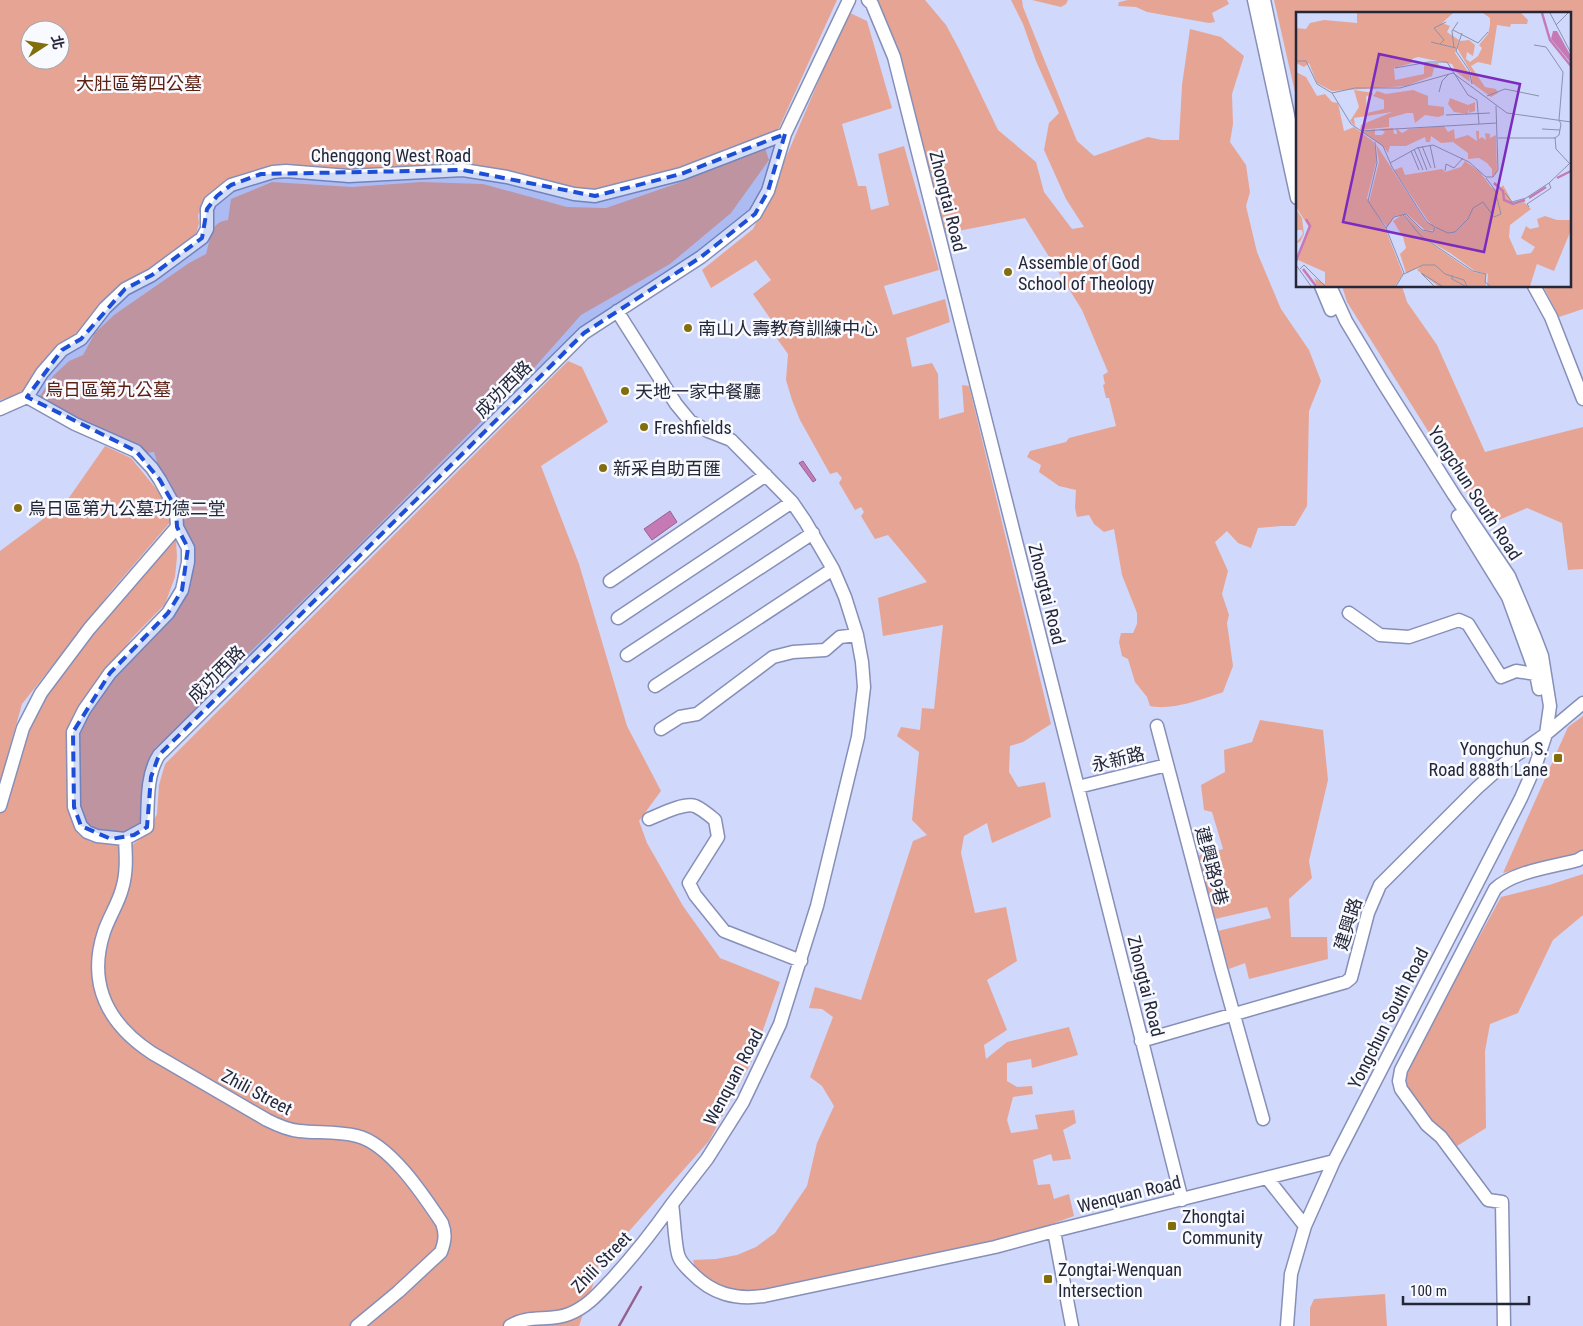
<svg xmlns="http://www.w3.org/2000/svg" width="1583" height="1326" viewBox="0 0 1583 1326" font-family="'Roboto Condensed','Noto Sans TC',sans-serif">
<rect width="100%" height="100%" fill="#d0d8fb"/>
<path fill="#e6a594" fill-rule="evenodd" d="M0,0h837l-59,130 -53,19 -90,39 -52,11 -50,-12 -89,-16 -187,4 -55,33 -4,7 1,8 -5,20 -93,65 -81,86 -20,6zM30,30h30v30h-30z
M873,0h52l21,25 13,24 39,81 38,32 8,30 28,37 12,-2 -18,-28 -22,-49 5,-27 10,-10 -23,-52 -13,-37 -12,-24h11l1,7 54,134 17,15 54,-19 14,3h17l3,-55 8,-56 31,8 23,19 -12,38 1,30 -3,18 16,23 4,27 -4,14 11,46 24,57 28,41 12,31 -12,30 -2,95 -12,20h-14l-23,2 -7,20 -13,-5 -11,-12 -12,11 13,29 -6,23 7,21 -2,8 6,43 -10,26c-19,7 -53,19 -73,14l-3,-9 -12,-15 -7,-23 -6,-3 -3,-14 2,-9h12l4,-9v-11l-15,-38 -8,-46 -10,3 -10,-8 -5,-9 -12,2 -2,-9 1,-18 -17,-4 -20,-14 2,-7 -14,-8 3,-6 36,-9 3,-4 47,-12 -7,-28h-3l-3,-13 2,-1 -2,-9 5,-3 -26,-62 -57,-92 -82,16z
M1032,0h36l-2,4 -5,3z
M1128,0h99l2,4 -17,9 3,9 -6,1 -62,-11 -11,-5 -18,-1 1,-4z
M1274,0h309v309l-24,8 -16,-31h26v-272h-272v87z
M848,12l19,9 25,87 -50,16 16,62h8l5,24 18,-5 -11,-51 26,-8 35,124 -55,16 9,29 52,-16 5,23 -44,16 6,29 20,-4 6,11 1,45 25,-7 -2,-27 7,1 82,338 -28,18 -13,4 -1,26 9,15 27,-5 6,35 -59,26 -5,-20 -23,13 -3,17 14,60 31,-6 11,54 -30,19 20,50 -23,15 2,14 21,-17 62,-15 9,28 -46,13 -1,-9 -24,4v18l10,6 15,-1 1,8 -20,3 -6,23 4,13 27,-4 -3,-14 39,-5 2,13 -13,7 8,29 -18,2 -2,-7 -18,6 5,25 12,-1 4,15 15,-5 5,22 -47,17 -283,60c-16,-3 -48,-14 -51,-33l23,-1 21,-4 19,-8 19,-14 32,-47 10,-43 17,-37 -12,-20 -12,-9 23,-60 -11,-8 -13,-1 6,-21 46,13 52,-159 14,-6 -15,-15 7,-68 -22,-16 4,-9 19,3 2,-22 12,1 9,-84 -60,11 -5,-38 49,-16 -39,-47 -13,4 -14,-23 3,-4 -3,-5 -6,3 -16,-27 3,-5 -5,-6 -7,2 -30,-54 -8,-20 -6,-20 2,-26 -15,-21 4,-5 -24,-34 18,-14 -15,-20 -45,28 -9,-18 51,-41 16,-32z
M765,148l4,12 -38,53 -61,51 -89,51 -47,53 -179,181 -110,108 -69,72 -21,19 -11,36 -3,43 -26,10 -31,-12 -5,-13 -2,-75 11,-25 33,-45 55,-61 11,-47 -33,-107 -15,2 -101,-55 15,-23 16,-15 14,-6 12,-22 19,-18 75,-52 17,-9c5,-15 3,-32 22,-34l3,-21 41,-17 80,5 69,-5 62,2 84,23 39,1 78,-27 35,-21z
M1342,286h60l5,16 30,43 48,107 98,-25v142l-15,1 -6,-47 -35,-15 -40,17 -140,-223z
M568,361l14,6 26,55 -67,44 38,98 48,162 34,65 -22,30 8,22 36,63 37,52 60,24 -28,79 -43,80 -109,123 -21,62h-579v-517l29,-106 143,-170 4,7 1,17 -2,20 -10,27 -33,34 -51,67 -12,28 -2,33 1,36 10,32 13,8 41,3 15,-11 10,-20 2,-29 6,-21z
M105,446l26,12 28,34 13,28 -60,70 -90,114 -22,78v-231l66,-49z
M1583,716v136l-80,21 65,-146z
M1260,720l63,10 5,50 -19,81 3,17 -23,21 2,38h36l1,22 -79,20 -4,-16 -16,6 -11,-38 53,-13 -4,-11 -52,12 -18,-63 26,-7 -11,-37 -8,-2 -3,-25 24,-13 -1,-22 28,-8z
M1583,874v41l-30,25 -35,73 -28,11 -5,27 1,77 -29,18 -48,-49 -5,-24 97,-176 48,-12z
M1385,1294l2,32h-77v-18l4,-9z"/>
<path fill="#c67ab5" stroke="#956190" d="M803,461l13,19 -3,2 -14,-19z
M670,511l7,11 -25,18 -8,-11z"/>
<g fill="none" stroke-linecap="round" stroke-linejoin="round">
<path stroke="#956190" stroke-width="2.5" d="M619,1326l22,-39"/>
<defs>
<path id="minor" d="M868,0l4,4 22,53 288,1143
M1254,0l43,198
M1264,0l33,158
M1321,286l10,24
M1534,286l17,31 32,82
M617,311l59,93 14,17 18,10 23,9 61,62 13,19 28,48 12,28 12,38 5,27 2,25 -6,50 -41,169 -37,118 -37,78 -36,57 -35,45c2,11 3,45 7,53 2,6 8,11 12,15 21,22 44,28 73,24l231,-49 59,-16 280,-70
M27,397l48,27 61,27 16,17 8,12 16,29 1,18 11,21v14l-6,28 -14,23 -58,60 -26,37 -11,22 1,75 7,19 6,6 10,4 28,3 22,-12c1,-23 -1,-52 12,-72l425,-422 117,-76 54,-43 13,-23 17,-57 64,-134
M0,409l27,-12 15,-24 20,-23 19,-11 24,-31 20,-19 27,-14 50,-37 5,-9v-20l3,-7 21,-17 42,-13 13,-1 63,5 114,-6 44,7 67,17 21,2 86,-22 104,-40
M1458,516l50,81 28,77 3,15
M610,581l156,-106
M1349,613l31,22 29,2 50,-17 9,4 33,53 15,-6 20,3
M618,618l174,-116
M627,655l186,-122
M655,686l178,-117
M1157,726l64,243 42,150
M661,729l19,-12 17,-3 76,-57 20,-5 32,-2 15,-13 17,-2
M1078,787l89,-22
M0,806l23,-78 18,-35 48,-64 88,-102
M649,819c10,-4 35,-17 46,-13 7,3 14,9 20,14l3,17 -29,46 6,12 29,36 77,30
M125,839c1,17 2,34 -3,50 -4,15 -13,28 -18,43 -17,52 4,92 48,121l115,67c10,5 21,10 32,11 19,2 39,0 58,5 33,8 67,60 85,87 4,11 3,18 -1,29l-43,40 -41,34
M1141,1041l205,-59 5,-4 17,-65 12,-28 97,-97 28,-25 41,-29 37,-31
M1267,1178l38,48
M1054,1231l18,95
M510,1326c18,-12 40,-4 59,-12 18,-7 30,-21 44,-36 22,-24 40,-47 59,-74
M1287,1326l4,-52 14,-48 29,-65 187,-363 15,-34 10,-30 4,-28 -8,-50 -8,-21 -25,-59 -55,-81 -72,-114 -36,-60 -16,-35
M1504,1326l-2,-124 -14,-2 -47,-63 -14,-12 -26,-36 -2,-8 2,-11 94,-181c19,-18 58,-22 83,-29l5,-3"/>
</defs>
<use href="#minor" stroke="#868fb8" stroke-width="15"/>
<use href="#minor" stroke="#fff" stroke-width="12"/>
</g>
<path fill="#1d4ed8" fill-opacity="0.2" stroke="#1d4ed8" stroke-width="4" stroke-dasharray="10 6" stroke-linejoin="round" d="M785,134l-17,57 -13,23 -54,43 -117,76 -425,422 -8,22 -4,50 -13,8 -23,4 -30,-13 -7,-19 -1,-75 37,-59 58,-60 14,-23 6,-42 -11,-21 -1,-18 -16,-29 -24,-29 -109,-54 35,-47 19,-11 44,-50 27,-14 50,-37 5,-29 10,-13 14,-11 30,-11 202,-4 132,26 86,-22z"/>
<g fill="#826e0b" stroke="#f9faff" stroke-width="2">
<circle cx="1008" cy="272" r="5"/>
<circle cx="688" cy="328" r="5"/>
<circle cx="625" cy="391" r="5"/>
<circle cx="644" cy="427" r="5"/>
<circle cx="603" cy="468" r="5"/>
<circle cx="18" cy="508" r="5"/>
<rect x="1553" y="753" width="10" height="10" rx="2.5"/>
<rect x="1167" y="1221" width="10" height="10" rx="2.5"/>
<rect x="1043" y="1274" width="10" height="10" rx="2.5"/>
</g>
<g text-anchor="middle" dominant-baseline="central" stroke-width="5" stroke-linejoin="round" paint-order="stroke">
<g font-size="18" fill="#5d2112" stroke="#f9faff">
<text x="139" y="83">大肚區第四公墓</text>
<text x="108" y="389">烏日區第九公墓</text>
</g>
<g font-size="18" fill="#242738" stroke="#f9faff">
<text x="391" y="155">Chenggong West Road</text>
<text transform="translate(948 201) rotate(76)">Zhongtai Road</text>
<text transform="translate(503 389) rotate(-45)">成功西路</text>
<text transform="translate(1475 493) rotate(57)">Yongchun South Road</text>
<text transform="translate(1047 594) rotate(76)">Zhongtai Road</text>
<text transform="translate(216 674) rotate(-45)">成功西路</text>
<text transform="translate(1118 759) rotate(-14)">永新路</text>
<text transform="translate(1212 866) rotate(75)">建興路9巷</text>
<text transform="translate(1348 924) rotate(-73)">建興路</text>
<text transform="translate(1146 986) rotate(76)">Zhongtai Road</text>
<text transform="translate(1388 1018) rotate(-63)">Yongchun South Road</text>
<text transform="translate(733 1077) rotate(-62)">Wenquan Road</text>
<text transform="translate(257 1092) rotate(28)">Zhili Street</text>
<text transform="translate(1129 1194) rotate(-14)">Wenquan Road</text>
<text transform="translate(601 1262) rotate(-46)">Zhili Street</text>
</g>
<g font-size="18" fill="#242738" stroke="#f9faff" text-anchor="start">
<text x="1018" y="262">Assemble of God<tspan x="1018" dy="21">School of Theology</tspan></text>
<text x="698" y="328">南山人壽教育訓練中心</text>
<text x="635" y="391">天地一家中餐廳</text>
<text x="654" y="427">Freshfields</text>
<text x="613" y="468">新采自助百匯</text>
<text x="28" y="508">烏日區第九公墓功德二堂</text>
<text x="1548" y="748" text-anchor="end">Yongchun S.<tspan x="1548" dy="21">Road 888th Lane</tspan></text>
<text x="1182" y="1216">Zhongtai<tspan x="1182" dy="21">Community</tspan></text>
<text x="1058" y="1269">Zongtai-Wenquan<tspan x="1058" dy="21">Intersection</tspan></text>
</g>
</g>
<g transform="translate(1296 12)">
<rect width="275" height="275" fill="#d0d8fb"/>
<path d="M61,1h96l-11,10 8,3 -3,6 12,8 -4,13 14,20 1,9 -14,-10 -4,-8 -34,-7 -6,2v4l-18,5 1,12 29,-6v-11h14l1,5h-5l-2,8 -26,10 -74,5 -15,-8 -8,-20 -5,4 -8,-4v-35l10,1 4,-6 14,-3 33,3zM187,1h38l7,7 -1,4h-16l-1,3 -13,-2 -6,40 -13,-3 -7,4 14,21 11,2 2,4 -7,4 -19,-14 -1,-11 -14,-24 3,-7 9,-1 6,5 -2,11 -6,-4 -1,7 4,3 8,-6 4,-8 -3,-3 9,-11 2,-9v-7zM0,60l10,5 11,19 8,-2 7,8 6,1 6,28 10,-4 20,15 3,17 -10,39 18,30 18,46 -8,12h-78l-3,-8 11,6v-12l-27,-12 11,-33 -13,-20zM58,78l19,3 -4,10 -1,-8 -2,2 1,16 17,-4v-9l-11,-4 4,-5 9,3 27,-4 15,6v9l16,2v8l-6,2 -13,-2 -10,8 -2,-10h-6l-18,5v9l-29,3 1,-5 31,-13 -38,6 1,8 -5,-5 9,-14zM154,86l18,7 7,-3v9l-6,2 -1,-5v6l-14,-2 -6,-8zM148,114l4,6 6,-3 1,10 13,-4 9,6 -1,-10h3v8l3,-2 4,3 -1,-7 5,1v4l6,-3 1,37 -5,5v-8l-5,-6 -8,-5 -11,1v-6l-15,-11 -12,1 -10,-7 -1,6h-4l-1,-5 -19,9h-16l-2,7 -4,-6 -21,-15 12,-3v6h7l3,-3 -6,-3 14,-1 1,6h3l-1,-6 6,5 7,-4zM80,132l50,78 8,3v5l-8,1 -19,-17 -12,2 -8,11 -8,-10 -10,-15 10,-40zM169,149l15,11 11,15 7,4 5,-6 11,20 10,-3 7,7 -21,16 -1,12 8,18 14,-2 4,-6 -14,-9 5,-12 4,3 9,-2 -2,-8 8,-3 12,4h13l1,10 -17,41 -17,-7 -7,22h-43l1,-12 -13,-3 -25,-18 -28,-16 43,30 9,5 12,2v12h-48l-21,-16 3,-3 -14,6 -6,-19 6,-6 -3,-11 -10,-16 9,-6 11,13 -9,-13h2l16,16 11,1 3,-5 -8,-6 -34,-51 8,-3 3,8 37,-6 3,3 16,-5zM0,197l6,9 2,16 -4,8 -4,1 7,-9 -1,-4h-6z" fill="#e6a594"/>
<path d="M257,19h4l14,25v7l-20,-24z" fill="#c67ab5"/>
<path fill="none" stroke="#c67ab5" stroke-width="2.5" d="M246,1l8,27 21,26M261,166l14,-7M198,171l9,8 1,9 9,4 12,-4M233,186l17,-11M0,249l14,-35 -4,-7M7,257l13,17"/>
<path fill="none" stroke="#8b91ad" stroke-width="1" d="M254,1l21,40M260,13l12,-12M157,18l25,13 10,-11M166,21l-6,18 13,19 3,14M135,30l25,6M144,32l4,-4 -10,-12 12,-6M238,33l12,2 17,25 -4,48 2,4 -2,11 -4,3M158,36l-2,-17 6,-9M0,49h10l11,23 15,9 19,31 32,22 9,21 25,40 10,15 8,5 -2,5 -11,-2 -16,-16 -12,3 -8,11M99,56l34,-6h18l21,33 9,5 2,24M143,80l3,-11 7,-7M36,81l23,-5h45l53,-15 54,40 64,9M191,84l18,-7 34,7M150,103l44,-2M246,117l18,1M65,119l136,-8M259,125l1,12 14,15M202,126h57M79,130l2,21 -9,38 18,27 18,45 -8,13M134,133l5,23M126,134l9,22M122,135l9,23M118,137l9,21M115,139l8,19M94,151l27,-15 16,-3 36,17 17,15h7l5,-7 -2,-64M149,159l1,-7 8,4 9,-10M209,181l7,9 14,-4 23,-15 20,-19M233,195l-2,-3 24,-16 -2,-5M107,203l18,21 52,35 13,3 -1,8 5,4M139,215l13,6 7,-1 13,-13 5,-11 10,-6 11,15 7,-3 -6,-24 -9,-12M0,253l15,21M4,257l4,-4 21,21M125,261l21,13M108,262l19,-9h12l10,9 19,6 3,6M126,262l12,12M156,263v4l13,7"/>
<path fill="#7b2cbf" fill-opacity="0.15" stroke="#7b2cbf" stroke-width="2.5" d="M83,42l141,30 -36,168 -141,-30z"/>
<rect width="275" height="275" fill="none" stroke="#242738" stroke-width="2.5"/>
</g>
<g transform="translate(45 45) rotate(78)"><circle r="24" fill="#f9faff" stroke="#a4a6af"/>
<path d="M0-4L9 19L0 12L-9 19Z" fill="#826e0b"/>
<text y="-8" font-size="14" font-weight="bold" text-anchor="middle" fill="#242738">北</text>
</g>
<path d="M1403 1296v8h126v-8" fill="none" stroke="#242738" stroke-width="2.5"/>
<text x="1410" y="1296" font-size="15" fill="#242738" stroke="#f9faff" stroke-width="4" paint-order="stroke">100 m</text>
</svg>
